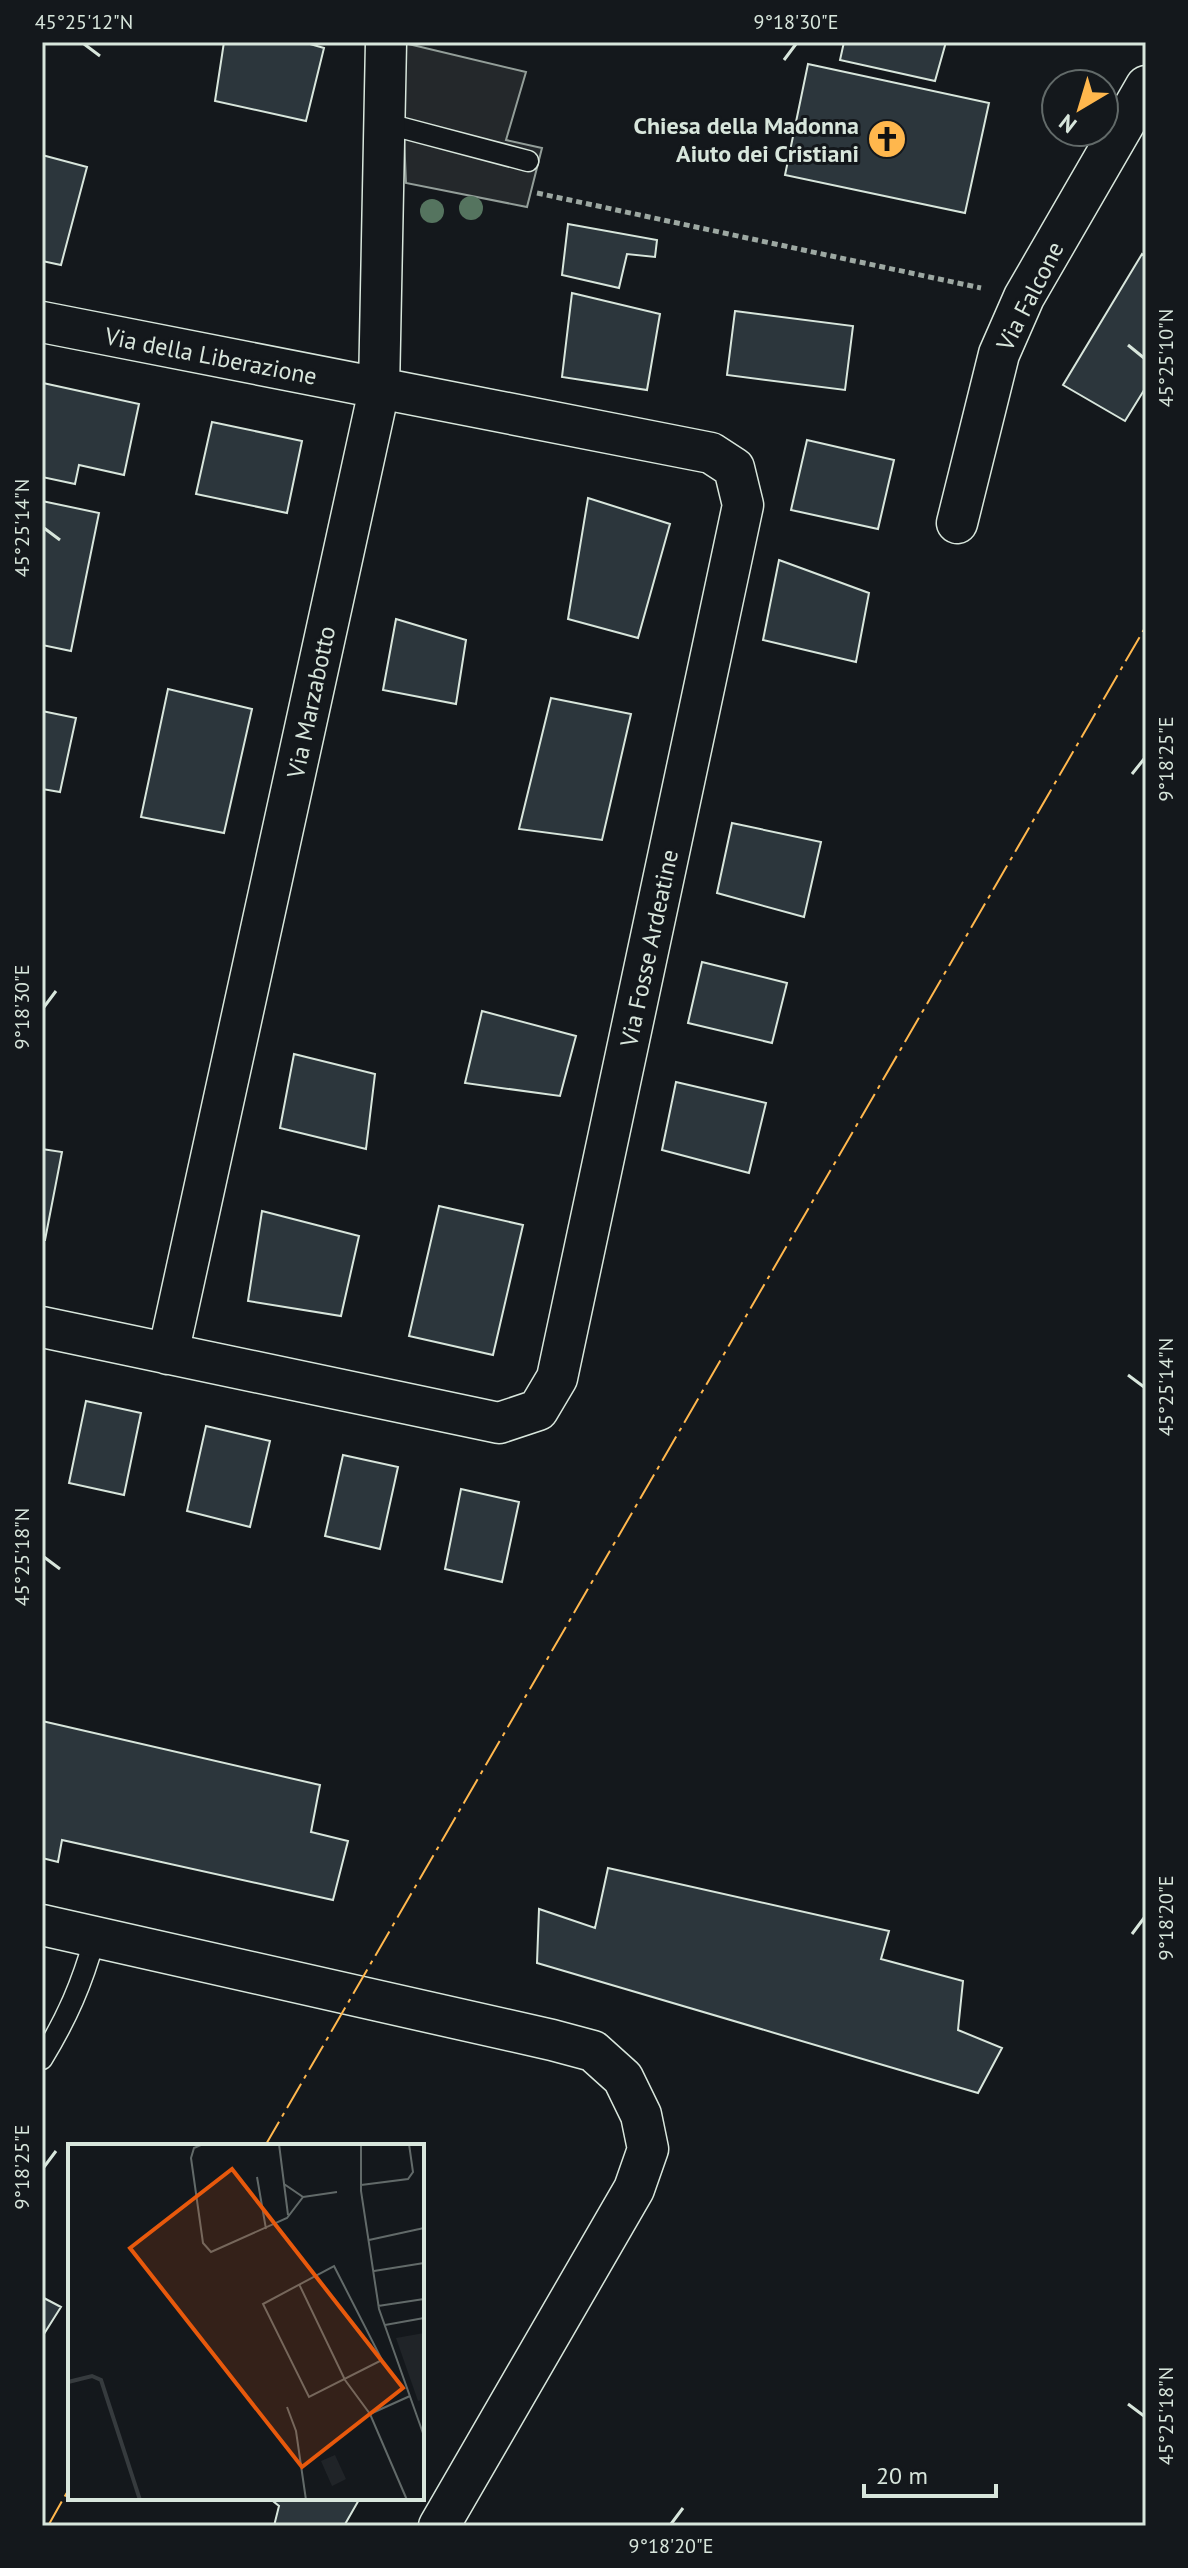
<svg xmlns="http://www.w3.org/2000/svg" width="1188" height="2568" viewBox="0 0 1188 2568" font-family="'PT Sans',sans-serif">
<rect width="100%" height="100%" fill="#14181c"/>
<path fill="#24282b" stroke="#939e99" stroke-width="2" d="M400,42l126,30 -20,68 36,8 -15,59 -121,-24z"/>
<path fill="#2c363c" stroke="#d8e6dc" stroke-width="2" d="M224,42h79l21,6 -18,73 -91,-20z
M844,42h102l-11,39 -95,-21z
M808,64l181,39 -24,110 -180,-38z
M42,155l45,12 -26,98 -19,-4z
M568,224l89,16 -2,17 -28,-3 -8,34 -57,-13z
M1142,254l4,3v130l-21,34 -62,-36z
M572,293l88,21 -13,76 -85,-13z
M735,311l118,15 -8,64 -118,-15z
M43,383l96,21 -15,71 -45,-10 -4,19 -33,-7z
M212,422l90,19 -15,72 -91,-19z
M807,440l87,20 -16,69 -87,-19z
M588,498l82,26 -32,114 -70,-19z
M42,501l57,12 -28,138 -29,-6z
M779,560l90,33 -13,69 -93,-22z
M396,619l70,21 -10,64 -73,-14z
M168,689l84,20 -28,124 -83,-16z
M551,698l80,16 -29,126 -83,-11z
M42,711l34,7 -16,74 -18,-3z
M732,823l89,19 -17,75 -87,-24z
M702,962l85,21 -15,60 -84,-20z
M482,1011l94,25 -16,60 -95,-13z
M294,1054l81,20 -9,75 -86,-21z
M676,1082l90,21 -17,70 -87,-23z
M42,1149l20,3 -17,88h-3z
M439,1206l84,19 -30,130 -84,-19z
M262,1211l97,25 -18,80 -93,-15z
M86,1401l55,12 -17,82 -55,-12z
M206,1426l64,15 -20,86 -63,-16z
M343,1455l55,12 -18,82 -55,-13z
M461,1489l58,13 -17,80 -57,-13z
M42,1721l278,64 -9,47 37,9 -15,59 -271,-60 -4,22 -16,-4z
M608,1868l281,63 -8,28 82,22 -5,49 44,18 -24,45 -441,-130 2,-54 56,19z
M42,2297l19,10 -19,30z
M269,2498h91l-16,28h-70l5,-20z"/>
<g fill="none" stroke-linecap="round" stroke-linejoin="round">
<defs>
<path id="lane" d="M384,126l19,2 125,33
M42,2059c25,-41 40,-75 53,-122"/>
<path id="street" d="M42,322l669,131 23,15 9,37 -186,873 -19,32 -39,13 -457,-96
M957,523l42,-169 25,-57 122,-211
M168,1354l211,-964 7,-348
M42,1925l510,115 41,11 30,27 18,37 7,34 -14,40 -195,337"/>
</defs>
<use href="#lane" stroke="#d8e6dc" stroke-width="23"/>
<use href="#street" stroke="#d8e6dc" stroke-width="43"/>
<path stroke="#9da8a2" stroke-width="5" stroke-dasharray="6 4" stroke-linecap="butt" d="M537,193l444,95"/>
<use href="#lane" stroke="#14181c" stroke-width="20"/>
<use href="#street" stroke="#14181c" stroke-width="40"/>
<path stroke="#ffb74d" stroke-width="2" stroke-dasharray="28 6 4 6" stroke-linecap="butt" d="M265,2146l881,-1520
M48,2526l22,-39"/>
</g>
<g fill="#55745f">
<circle cx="471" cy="208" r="12"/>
<circle cx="432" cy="211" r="12"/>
</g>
<path fill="none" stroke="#d8e6dc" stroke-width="3" d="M84,44l16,12M784,60l12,-16M1128,345l16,13M44,528l16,12M1132,774l12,-15M44,1007l12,-16M1128,1375l16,12M44,1557l16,12M1132,1934l12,-16M44,2167l12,-16M1128,2404l16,12M671,2524l12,-16"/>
<defs>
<symbol id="church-disc" viewBox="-11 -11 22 22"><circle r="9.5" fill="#ffb74d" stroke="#14181c"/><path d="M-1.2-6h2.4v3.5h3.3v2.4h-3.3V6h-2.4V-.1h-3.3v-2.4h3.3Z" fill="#111"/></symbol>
</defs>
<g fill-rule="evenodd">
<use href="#church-disc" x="865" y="117" width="44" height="44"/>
</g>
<g text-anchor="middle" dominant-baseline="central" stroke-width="6" stroke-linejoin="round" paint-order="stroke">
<g font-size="24" font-weight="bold" fill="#d8e6dc" stroke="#14181c" text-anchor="end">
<text x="859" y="125">Chiesa della Madonna<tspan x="859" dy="28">Aiuto dei Cristiani</tspan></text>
</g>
<g font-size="24" fill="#d8e6dc" stroke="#14181c">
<text transform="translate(1030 296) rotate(-63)">Via Falcone</text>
<text transform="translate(211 356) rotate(11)">Via della Liberazione</text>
<text transform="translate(311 702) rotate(-78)">Via Marzabotto</text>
<text transform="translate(649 948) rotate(-78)">Via Fosse Ardeatine</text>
</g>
</g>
<g transform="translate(68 2144)">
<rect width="356" height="356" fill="#14181c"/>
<path d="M356,189v66l-6,2 -22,-63zM267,311l11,24 -14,7 -11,-25z" fill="#202428"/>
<path fill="none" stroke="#363b3e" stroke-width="4" d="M0,238l24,-6 9,4 39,120"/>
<path fill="none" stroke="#626a69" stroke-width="2" d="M135,0l-9,4 -3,10 12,85 8,9 76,-34 16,-21 -19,-13M211,0l9,71M293,0v47l18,118 45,127M189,33l9,52M293,41l47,-6 5,-7 -4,-28M235,53l34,-5M301,96l55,-12M266,122l48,94 -73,37 -46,-93zM306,127l50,-8M231,140l46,96 25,34 37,86M310,162l46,-7M317,181l39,-7M219,263l9,24 10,69M302,270l40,-18"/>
<path fill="#e8590c" fill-opacity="0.15" stroke="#e8590c" stroke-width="4" d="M164,25l171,219 -101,79 -172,-219z"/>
<rect width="356" height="356" fill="none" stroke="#d8e6dc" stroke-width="4"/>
</g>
<rect width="1188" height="2568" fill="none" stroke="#14181c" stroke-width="88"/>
<g transform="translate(1080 108) rotate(218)"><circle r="38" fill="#14181c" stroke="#626a69" stroke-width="2"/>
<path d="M0-6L14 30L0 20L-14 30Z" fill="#ffb74d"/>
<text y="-12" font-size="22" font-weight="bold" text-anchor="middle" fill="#d8e6dc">N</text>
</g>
<path d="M864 2484v12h132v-12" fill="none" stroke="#d8e6dc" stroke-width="4"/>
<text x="876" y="2484" font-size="24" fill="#d8e6dc" stroke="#14181c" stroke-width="6" paint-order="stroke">20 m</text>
<rect x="44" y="44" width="1100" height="2480" fill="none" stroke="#d8e6dc" stroke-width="3"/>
<g font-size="20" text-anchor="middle" fill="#d8e6dc">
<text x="84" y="29">45°25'12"N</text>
<text x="796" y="29">9°18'30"E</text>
<text transform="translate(1166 358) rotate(-90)" y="7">45°25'10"N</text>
<text transform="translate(22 528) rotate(-90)" y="7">45°25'14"N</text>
<text transform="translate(1166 759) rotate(-90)" y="7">9°18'25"E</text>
<text transform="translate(22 1007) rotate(-90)" y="7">9°18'30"E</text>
<text transform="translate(1166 1387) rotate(-90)" y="7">45°25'14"N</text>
<text transform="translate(22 1557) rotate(-90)" y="7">45°25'18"N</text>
<text transform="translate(1166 1918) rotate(-90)" y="7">9°18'20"E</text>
<text transform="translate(22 2167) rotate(-90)" y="7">9°18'25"E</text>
<text transform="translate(1166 2416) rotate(-90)" y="7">45°25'18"N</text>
<text x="671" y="2553">9°18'20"E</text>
</g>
</svg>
